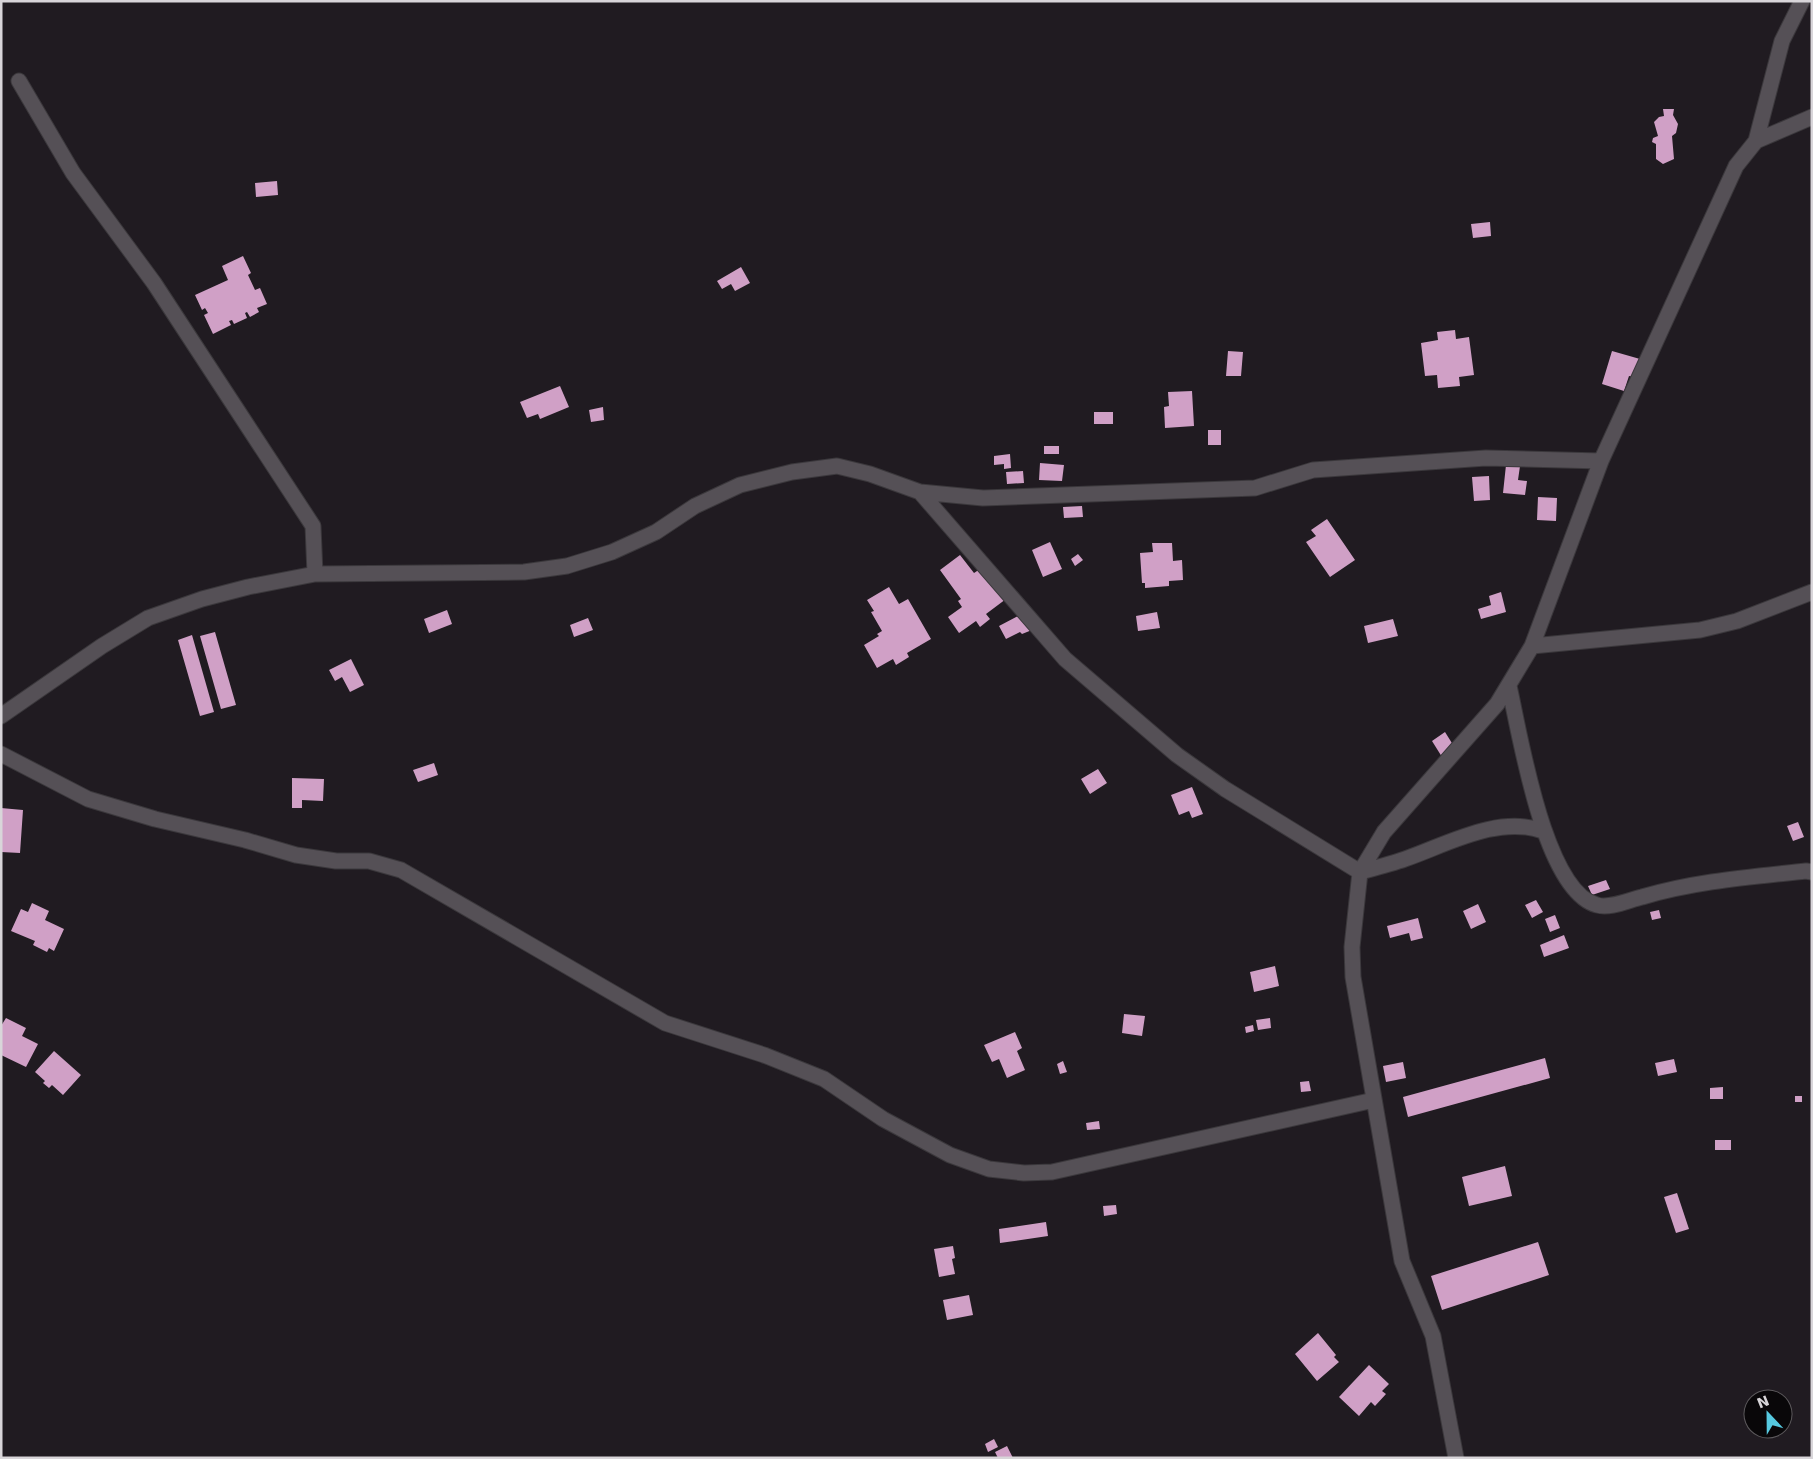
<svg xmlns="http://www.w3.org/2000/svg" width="1813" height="1459" viewBox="0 0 1813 1459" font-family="'DejaVu Sans',sans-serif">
<rect width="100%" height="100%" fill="#201b21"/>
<path fill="#d0a0c6" d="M1663,109h11l-1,6 5,9 -2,9 -4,3 2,23 -11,5 -7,-5v-15l-4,-2 1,-4 5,-2 -4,-14 5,-5 5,-1z
M277,181l1,14 -22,2 -1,-14z
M1490,222l1,14 -18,2 -2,-14z
M243,256l8,17 -3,2 7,15 5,-2 7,16 -10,4 2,4 -9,5 -3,-5 -2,1 2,5 -13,6 -2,-4 -3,1 2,4 -18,9 -9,-19 4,-2 -3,-5 -3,2 -7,-15 33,-15 -6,-14z
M741,267l9,16 -15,8 -4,-7 -9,5 -5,-8z
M1455,330l1,9 13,-2 5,38 -15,2 1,9 -22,2 -1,-13 -12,1 -4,-33 17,-3 -1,-8z
M1228,351l15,1 -2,24h-15z
M1612,351l28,8 -5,18 -6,-1 -5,15 -22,-7z
M560,386l9,21 -29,12 -2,-5 -11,4 -7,-16z
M1192,391l2,35 -29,2 -1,-21 5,-1 -1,-14z
M603,407l1,13 -13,2 -2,-12z
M1094,412h19v12h-19z
M1208,430h13v15h-13z
M1044,446h15v8h-15z
M1010,454l1,14 -7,1v-5l-10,1v-9z
M1040,463l24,2 -2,16 -23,-1z
M1506,465l14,1 -2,14 9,1 -2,14 -22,-2z
M1023,471l1,12 -17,1 -1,-12z
M1489,476l1,24 -16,1 -2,-24z
M1538,497l19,1 -1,23 -19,-1z
M1082,506l1,11 -19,1 -1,-11z
M1327,519l28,41 -25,17 -24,-35 10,-6 -5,-6z
M1050,542l12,27 -19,8 -11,-27z
M1152,543h20l1,18 9,-1 1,20 -14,1v5l-24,2v-5h-3l-2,-30 13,-1z
M1078,554l5,6 -8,6 -4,-7z
M960,555l14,18 9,-6 23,32 -20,15 4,5 -10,8 -4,-6 -17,12 -11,-16 14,-10 -4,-6 3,-2 -21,-29z
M889,587l10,17 9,-5 23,40 -24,14 2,4 -13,8 -3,-6 -16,9 -13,-23 15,-9 -2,-2 5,-3 -11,-19 3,-1 -7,-11z
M1501,592l5,20 -25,7 -3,-10 13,-4 -2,-9z
M447,610l5,14 -23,9 -5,-14z
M1157,612l3,16 -22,3 -2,-15z
M1024,613l8,17 -10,4 -2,-2 -14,7 -7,-13z
M588,618l5,12 -19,7 -4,-12z
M1393,619l5,17 -30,7 -4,-17z
M215,632l21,73 -15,4 -21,-73z
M192,635l22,77 -14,4 -22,-76z
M351,659l13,26 -14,7 -8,-15 -7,4 -6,-11z
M1445,732l10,16 -13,9 -10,-16z
M434,763l4,12 -20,7 -5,-12z
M1098,769l9,14 -17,11 -9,-15z
M292,778l32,1 -1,22 -21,-1v8h-10z
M1192,787l11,27 -11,4 -3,-7 -10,4 -8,-20z
M1,808l22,2 -3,43 -19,-1z
M1798,822l6,15 -11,4 -6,-15z
M1606,880l4,9 -18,6 -4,-9z
M1536,900l7,12 -11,6 -7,-13z
M32,903l17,8 -4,9 19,9 -10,22 -5,-3 -2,4 -14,-7 2,-4 -24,-10 10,-22 7,3z
M1478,904l8,18 -15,7 -8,-18z
M1659,910l2,8 -9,2 -2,-8z
M1555,915l5,13 -10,4 -5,-13z
M1418,918l5,20 -12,3 -2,-8 -19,5 -3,-12z
M1564,935l5,13 -25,9 -4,-12z
M1275,966l4,20 -25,6 -4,-20z
M1124,1014l21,2 -3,20 -20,-3z
M6,1018l20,10 -4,8 16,8 -12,23 -25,-12v-29z
M1270,1018l1,10 -13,2 -2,-10z
M1253,1025l1,6 -8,2 -1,-6z
M1015,1032l7,16 -5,3 8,19 -18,8 -8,-19 -7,3 -8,-17z
M54,1051l27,24 -18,20 -11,-10 -3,3 -6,-5 2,-2 -10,-9z
M1545,1058l5,20 -142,39 -5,-20z
M1674,1059l3,13 -19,4 -3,-13z
M1063,1061l4,11 -7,2 -3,-10z
M1403,1062l3,16 -20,4 -3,-16z
M1309,1081l2,10 -10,1 -1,-10z
M1723,1087v12h-13v-11z
M1795,1096h7v6h-7z
M1099,1121l1,8 -13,1 -1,-7z
M1715,1140h16v10h-16z
M1505,1166l7,30 -43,10 -7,-29z
M1677,1193l12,36 -13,4 -12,-36z
M1116,1205l1,9 -13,2 -1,-10z
M1046,1222l2,14 -48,7 -1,-14z
M1538,1242l11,33 -107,35 -11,-34z
M953,1246l2,12 -3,1 3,15 -16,3 -5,-28z
M969,1295l4,20 -26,5 -4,-20z
M1318,1333l18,22 -2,2 5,5 -22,19 -22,-27z
M1369,1365l20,19 -7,7 4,3 -11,12 -4,-4 -12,14 -20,-19z
M994,1439l4,8 -10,5 -3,-8z
M1007,1446l6,12h-15l-3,-6z"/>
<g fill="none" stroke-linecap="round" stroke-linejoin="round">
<defs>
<path id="street" d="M19,81l54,92 81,110 159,243 2,48
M1756,141l56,-24
M920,492l145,167 112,96 48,34 135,83c15,-4 31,-8 45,-13 43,-15 93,-44 138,-28
M1532,646l168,-16 37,-9 75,-29
M1509,686c11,48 35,205 88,219 13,4 32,-5 45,-8 54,-16 109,-20 164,-26l6,1
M1,716l101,-70 46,-28 54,-19 46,-12 67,-13 209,-2 43,-6 45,-14 44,-20 39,-26 45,-21 52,-13 45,-6 33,8 50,18 63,6 272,-10 58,-18 173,-12 115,3
M1,754l87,45 67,20 90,21 51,15 40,6h33l32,9 264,153 99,32 60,24 59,40 67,36 39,14 35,4 28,-1 322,-72
M1456,1458l-23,-122 -31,-75 -49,-284 -1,-30 8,-75 24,-40 113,-128 35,-58 69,-185 135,-295 20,-25 26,-100 20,-40"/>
</defs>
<use href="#street" stroke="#3b383c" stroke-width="17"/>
<use href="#street" stroke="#555056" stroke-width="15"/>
</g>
<rect width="1813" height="1459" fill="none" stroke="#d8d5d9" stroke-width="5"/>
<g transform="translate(1768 1414) rotate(338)"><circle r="24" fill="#090709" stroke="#5c595c"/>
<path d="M0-4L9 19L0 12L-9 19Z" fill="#56c9e0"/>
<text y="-8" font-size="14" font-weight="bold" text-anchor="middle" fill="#d8d5d9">N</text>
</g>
</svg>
